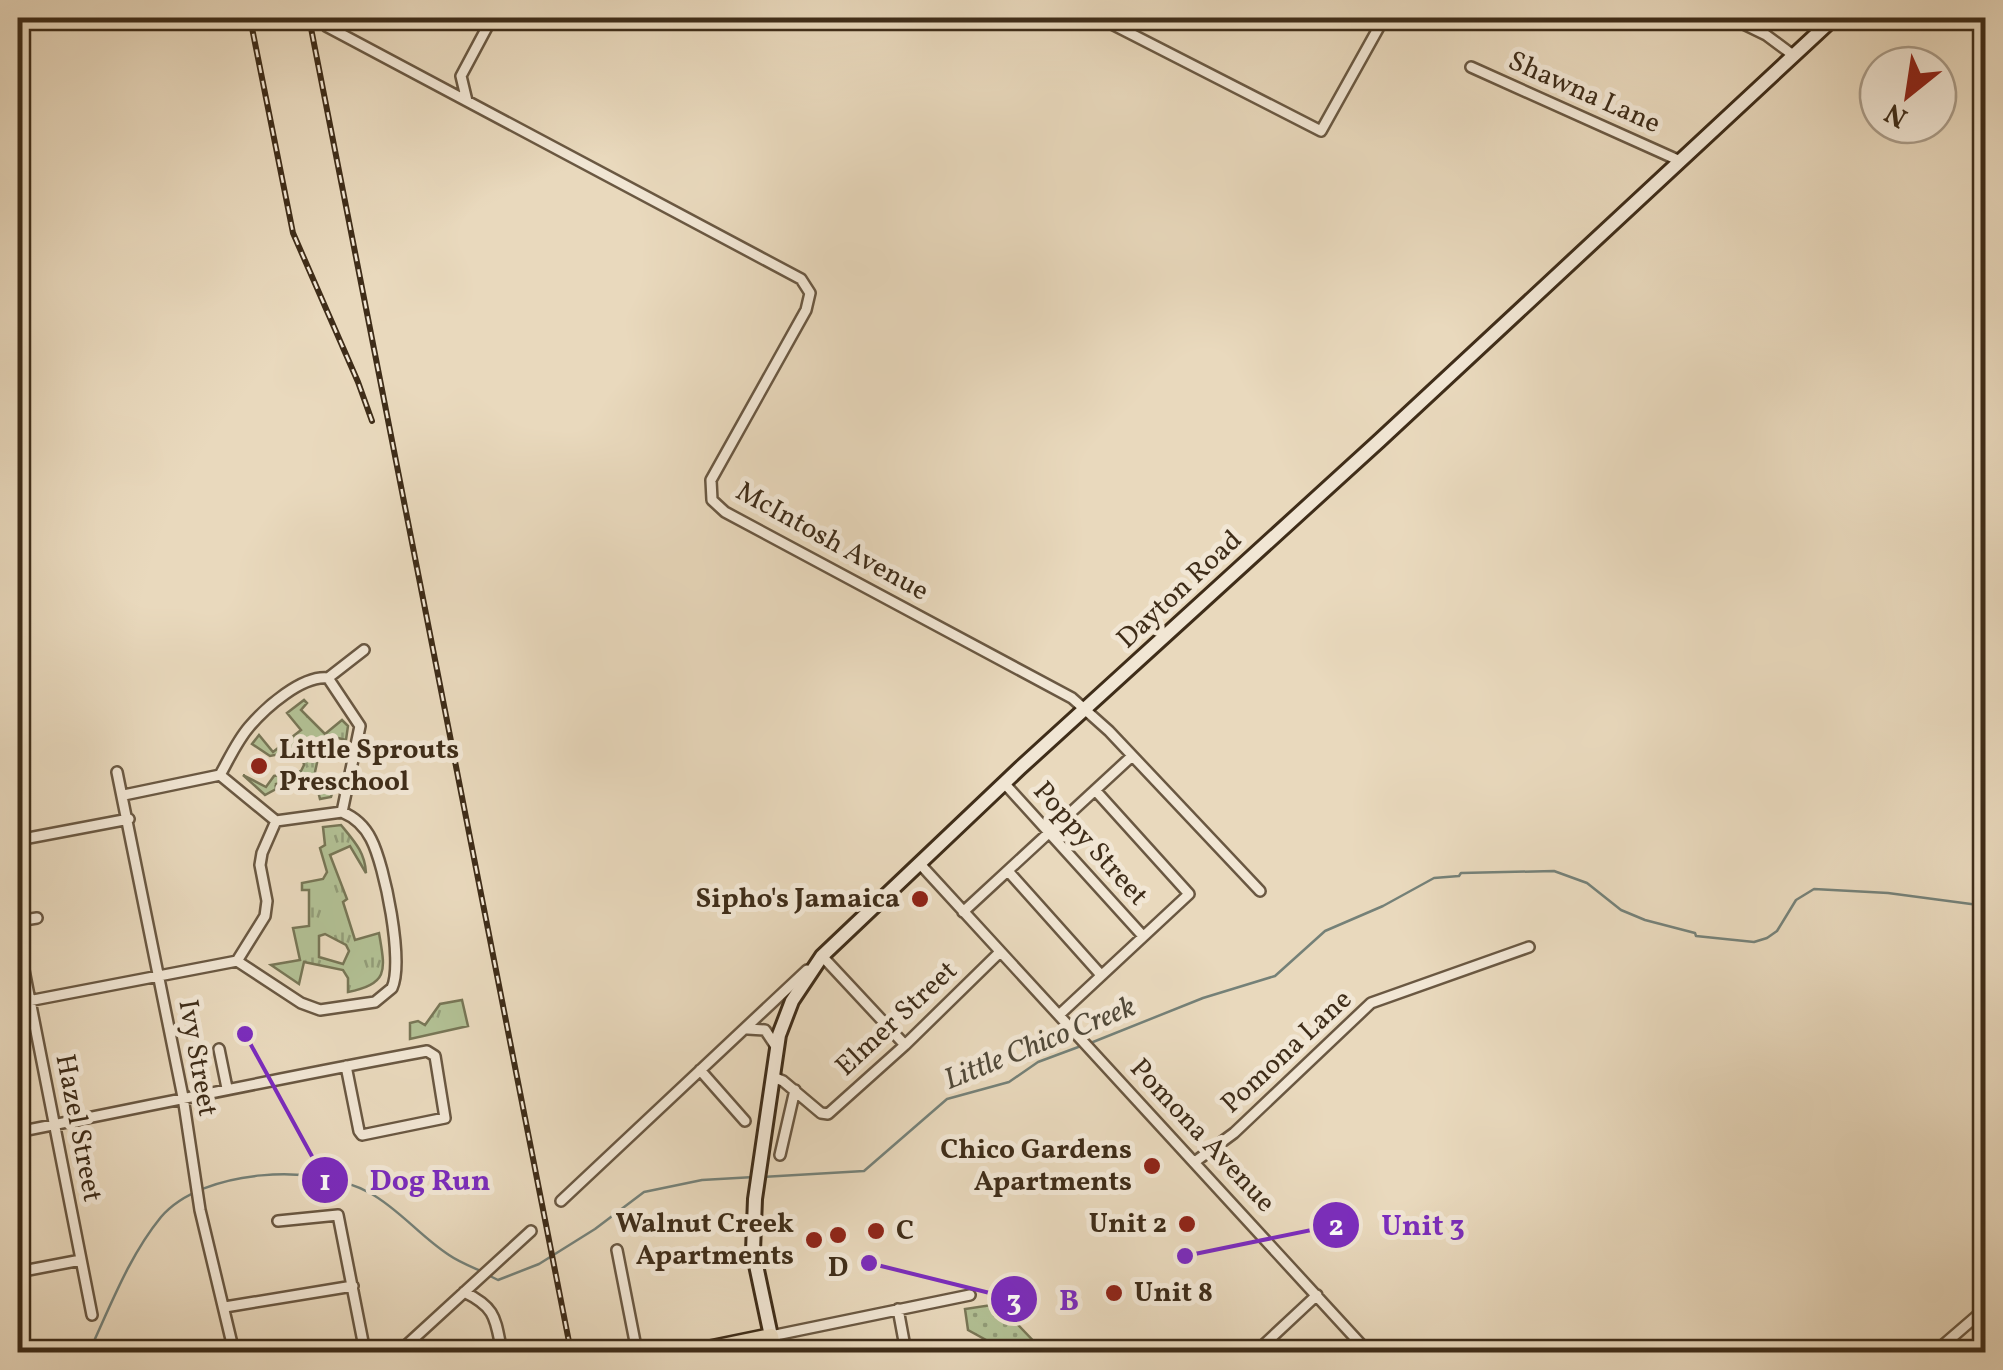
<svg xmlns="http://www.w3.org/2000/svg" width="2003" height="1370" viewBox="0 0 2003 1370" font-family="Vollkorn,serif">
<defs>
<pattern id="grass-tufts" width="24" height="20" patternUnits="userSpaceOnUse" patternTransform="scale(2.5)"><rect width="24" height="20" fill="#b2c094"/><path d="M3 7l-1-3M5 7V3M7 7l1-3M15 17l-1-3M17 17v-4M19 17l1-3" fill="none" stroke="#929c78"/></pattern>
<pattern id="park-dots" width="8" height="8" patternUnits="userSpaceOnUse" patternTransform="scale(2.5)"><rect width="8" height="8" fill="#b2c094"/><path d="M2 2h.1M6 6h.1" fill="none" stroke="#929c78" stroke-width="1.8" stroke-linecap="round"/></pattern>
</defs>
<rect width="100%" height="100%" fill="#e9d9bd"/>
<filter id="stains"><feTurbulence type="fractalNoise" baseFrequency=".002" numOctaves="4"/><feColorMatrix values="0 0 0 0 .2 0 0 0 0 .09 0 0 0 0 .02 0 0 0 .5 -.17"/></filter>
<radialGradient id="worn" r=".72"><stop offset=".6" stop-color="#630" stop-opacity="0"/><stop offset="1" stop-color="#630" stop-opacity=".3"/></radialGradient>
<path fill="url(#grass-tufts)" stroke="#787656" stroke-width="2.5" fill-rule="evenodd" d="M304,700l3,3 -6,7 24,24 17,-14 6,6 -2,14 -16,-4 -8,4 -7,32 3,7 17,5 -4,13 -11,2 -4,-16h-4l-2,-6 -34,7v5l-11,6 -22,-20 23,12 8,-11 27,-5 3,-6 -2,-10 -7,-4 -25,5 -18,-12 7,-9 14,17 28,-22 -14,-17z
M341,825c13,16 24,27 25,48l-16,-27 -20,9 17,44 -4,3 12,38 24,-7c6,36 11,51 -31,59v-14l-5,-8 -39,-8 -5,22 -28,-19 29,-5 -7,-32 16,-2v-36h-7v-7l21,-4 4,-7 -7,-24 5,-3 -2,-18zM325,934l21,11 3,6 -6,13 -24,-7v-21z
M462,1000l6,26 -58,13v-16l8,-2 7,4 15,-21z"/>
<path fill="url(#park-dots)" stroke="#787656" stroke-width="2.5" d="M998,1304l46,48h-36l-40,-22 -3,-21z"/>
<g fill="none" stroke-linecap="round" stroke-linejoin="round">
<path stroke="#758178" stroke-width="2.5" d="M1088,1044l115,-46 72,-22 50,-45 58,-25 51,-28 25,-2 2,-3 93,-2 33,12 34,27 24,10 50,13 1,3 58,6 13,-4 10,-7 19,-31 18,-11 74,4 98,13
M762,1177l102,-6 83,-72 62,-17 29,-20 43,-16
M490,1276l8,4 41,-16 56,-35 49,-37 58,-12 52,-3
M89,1352c21,-45 40,-96 72,-135 42,-49 156,-54 209,-24 29,16 51,44 79,62 10,7 23,12 34,17"/>
<defs>
<path id="street" d="M1100,18l221,113 63,-113
M1731,18l35,17 27,20
M326,26l475,253 9,14 -4,17 -95,170 1,20 13,12 347,186 37,33 151,160
M1471,67l207,93
M467,101l-6,-25 31,-58
M328,678l36,-28
M117,772l66,325 17,113 34,142
M1005,784l137,151
M124,795l96,-20c9,-16 17,-34 29,-48 16,-19 53,-52 79,-49l32,48 -18,86 -66,9 -56,-46
M18,840l111,-21
M920,864l448,488
M1008,871l93,104
M963,912l169,-156
M18,921l19,-3
M18,951l5,14 69,350
M819,959l3,-3 83,89
M237,961l64,42 19,7 55,-8 17,-14c12,-26 -7,-122 -21,-149 -6,-12 -17,-22 -29,-27
M237,961l28,-45 2,-15 -7,-36 2,-12 14,-32
M18,1003l219,-42
M1059,1015l130,-121 -94,-104
M748,1029l17,1 12,18
M219,1049l8,39
M700,1070l45,51
M773,1077l10,4 38,32 7,1 77,-69 94,-92
M18,1132c136,-27 272,-56 409,-81l8,5 10,62 -83,17 -3,-4 -13,-65
M780,1155l15,-65
M1196,1161l38,-28 137,-130 158,-56
M561,1201l246,-231
M278,1221l60,-6 27,137
M617,1250l20,102
M18,1272l63,-12
M464,1292c33,16 31,27 38,60
M225,1307l128,-21
M898,1309l8,43
M771,1336l199,-41
M399,1352l132,-121
M1256,1352l61,-57
M1935,1352l51,-44"/>
<path id="secondary" d="M771,1336l-18,-85 2,-52 24,-164 13,-34 30,-45 198,-188 359,-327 455,-423"/>
<path id="primary" d="M693,1352l78,-16 3,16"/>
</defs>
<use href="#street" stroke="#6a5842" stroke-width="14"/>
<use href="#secondary" stroke="#3f2d19" stroke-width="18"/>
<use href="#primary" stroke="#3f2d19" stroke-width="19"/>
<use href="#street" stroke="#f1e6d4" stroke-width="9"/>
<use href="#secondary" stroke="#f1e6d4" stroke-width="12"/>
<use href="#primary" stroke="#e9d9bd" stroke-width="14"/>
<defs>
<path id="rail" d="M250,18l43,215 65,149 14,39
M309,18l262,1334"/>
</defs>
<use href="#rail" stroke="#3f2d19" stroke-width="6"/>
<use href="#rail" stroke="#f1e6d4" stroke-width="2.5" stroke-dasharray="8" stroke-linecap="butt"/>
</g>
<g fill="#8f2418" stroke="#f1e6d4" stroke-width="4">
<circle cx="259" cy="766" r="10"/>
<circle cx="920" cy="899" r="10"/>
<circle cx="1152" cy="1166" r="10"/>
<circle cx="1187" cy="1224" r="10"/>
<circle cx="876" cy="1231" r="10"/>
<circle cx="838" cy="1235" r="10"/>
<circle cx="814" cy="1240" r="10"/>
<circle cx="1114" cy="1293" r="10"/>
</g>
<g text-anchor="middle" dominant-baseline="central" stroke-width="10" stroke-linejoin="round" paint-order="stroke">
<g font-size="28" fill="#3f2d19" stroke="#f1e6d4">
<text transform="translate(1584 93) rotate(24)">Shawna Lane</text>
<text transform="translate(832 542) rotate(29)">McIntosh Avenue</text>
<text transform="translate(1180 590) rotate(-43)">Dayton Road</text>
<text transform="translate(1090 844) rotate(48)">Poppy Street</text>
<text transform="translate(897 1019) rotate(-43)">Elmer Street</text>
<text transform="translate(1287 1052) rotate(-43)">Pomona Lane</text>
<text transform="translate(197 1058) rotate(80)">Ivy Street</text>
<text transform="translate(78 1128) rotate(79)">Hazel Street</text>
<text transform="translate(1202 1136) rotate(47)">Pomona Avenue</text>
</g>
<g font-size="28" font-weight="bold" fill="#3f2d19" stroke="#f1e6d4" text-anchor="end">
<text x="279" y="750" text-anchor="start">Little Sprouts<tspan x="279" dy="32">Preschool</tspan></text>
<text x="900" y="899">Sipho's Jamaica</text>
<text x="1132" y="1150">Chico Gardens<tspan x="1132" dy="32">Apartments</tspan></text>
<text x="794" y="1224">Walnut Creek<tspan x="794" dy="32">Apartments</tspan></text>
<text x="1167" y="1224">Unit 2</text>
<text x="896" y="1231" text-anchor="start">C</text>
<text x="838" y="1268" text-anchor="middle">D</text>
<text x="1134" y="1293" text-anchor="start">Unit 8</text>
</g>
<g font-size="30" font-style="italic" fill="#514939" stroke="#f1e6d4">
<text transform="translate(1040 1044) rotate(-22)">Little Chico Creek</text>
</g>
</g>
<path fill="none" stroke="#7b2cbf" stroke-width="4" d="M245 1034L325 1180M1185 1256L1336 1225M869 1263L1014 1299"/>
<g fill="#7b2cbf" stroke="#f1e6d4" stroke-width="4">
<circle cx="245" cy="1034" r="10"/>
<circle cx="1185" cy="1256" r="10"/>
<circle cx="869" cy="1263" r="10"/>
<circle cx="325" cy="1180" r="25"/>
<circle cx="1336" cy="1225" r="25"/>
<circle cx="1014" cy="1299" r="25"/>
</g>
<g font-size="30" text-anchor="middle" font-weight="bold" fill="#fff">
<text x="325" y="1190">1</text>
<text x="1336" y="1235">2</text>
<text x="1014" y="1310">3</text>
</g>
<g font-size="30" text-anchor="middle" font-weight="bold" fill="#7b2cbf" stroke="#f1e6d4" stroke-width="10" stroke-linejoin="round" paint-order="stroke">
<text x="430" y="1190">Dog Run</text>
<text x="1423" y="1235">Unit 3</text>
<text x="1069" y="1310">B</text>
</g>
<rect width="2003" height="1370" fill="none" stroke="#e9d9bd" stroke-width="60"/>
<rect x="20" y="20" width="1963" height="1330" fill="none" stroke="#3f2d19" stroke-width="5"/>
<rect x="30" y="30" width="1943" height="1310" fill="none" stroke="#3f2d19" stroke-width="2.5"/>
<g transform="translate(1908 95) rotate(210)"><circle r="48" fill="#f1e6d4" stroke="#aa9c89" stroke-width="2.5"/>
<path d="M0-8L18 38L0 25L-18 38Z" fill="#8f2418"/>
<text y="-15" font-size="28" font-weight="bold" text-anchor="middle" fill="#3f2d19">N</text>
</g>
<rect width="100%" height="100%" filter="url(#stains)"/>
<rect width="100%" height="100%" fill="url(#worn)"/>
</svg>
